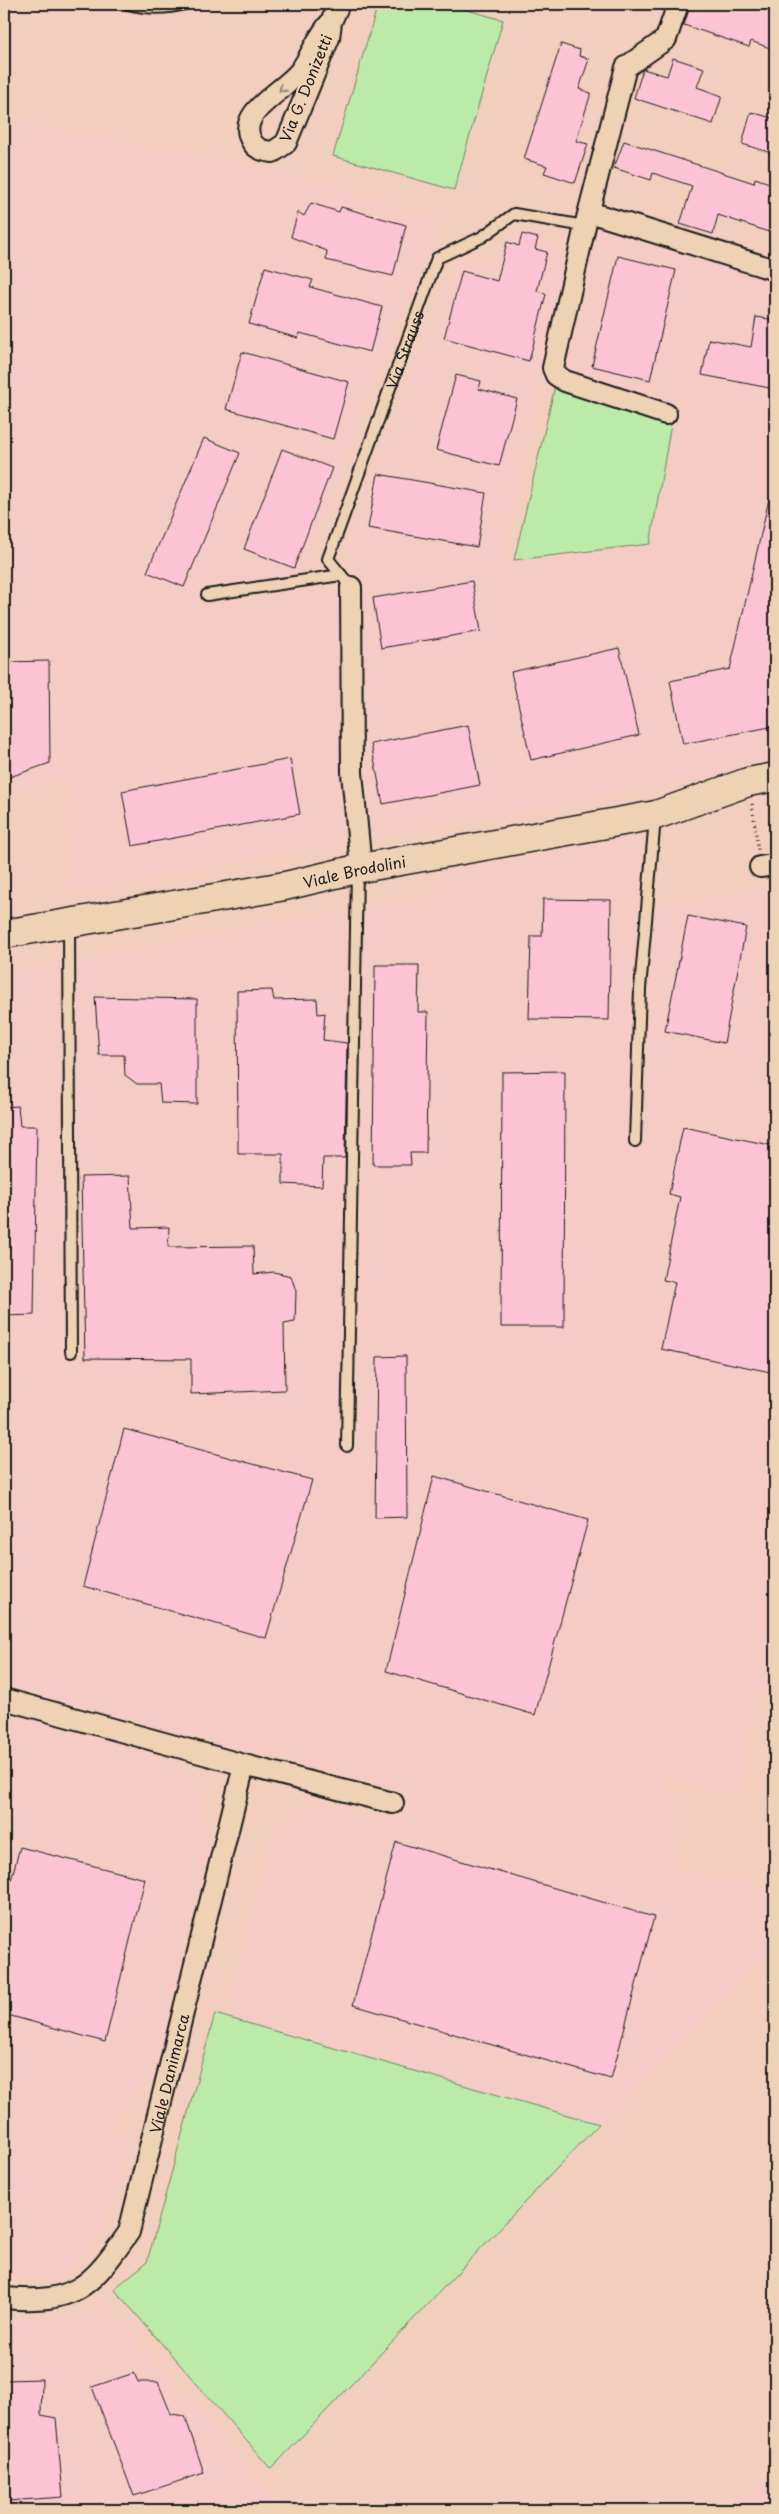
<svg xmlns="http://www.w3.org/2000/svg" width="779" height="2514" viewBox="0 0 779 2514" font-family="'Playpen Sans',sans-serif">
<rect width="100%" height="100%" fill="#f2cebe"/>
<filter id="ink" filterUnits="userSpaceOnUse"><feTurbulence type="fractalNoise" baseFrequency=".02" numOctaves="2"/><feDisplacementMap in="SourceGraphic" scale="10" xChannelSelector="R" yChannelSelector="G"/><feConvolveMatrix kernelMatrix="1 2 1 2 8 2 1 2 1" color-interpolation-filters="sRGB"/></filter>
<g filter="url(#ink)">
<path fill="#f5cbc5" d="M4,122l276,48 161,51 -65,158 -75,196 -99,15 -8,16 128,-18 13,4 4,7 6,244 -278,50 -1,-116 -62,17z
M594,223l181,53v489l-408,74 -3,-52 -2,-196 -7,-27 -11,-22 113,-285 35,5 5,-18 11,-8 16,-6 16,5 30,21 -68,305 148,-17 25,-136 -107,-36 -6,-9z
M633,828l8,38 -5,37 26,3 113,-21v805l-17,-2 -20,110 -72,-20v12l10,7 -1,73 100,19v53l-176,182 -374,-108 47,-181 11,-18 15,-11 24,-3 73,18 9,-31 -400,-102v-715l359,-67 74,-10 -3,-28z
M4,1711l129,34 34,14 29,29 12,37 -3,37 -51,220 -20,5 -26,43 23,8 -25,91 -48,52 -54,-5z
M102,2299l171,197 11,14h-280v-194l58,3 15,-4z
M775,2473v37h-50z"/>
<path fill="#bceba9" stroke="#6c8462" d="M378,4h67l58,16 -49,170 -121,-34z
M555,386l116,38 -21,120 -136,16z
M215,2014l384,110 -328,345 -157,-180 33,-27z"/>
<path fill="#fcc3d5" stroke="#1c1c1c" d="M691,4h58l26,8v38l-24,-9 -2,6 -65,-22z
M561,44l19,6 -1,6 10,3 -10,30 12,4 -15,48 12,3 -13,39 -31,-10 3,-7 -23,-7z
M673,58l31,10 -7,19 25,9 -9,28 -79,-26 9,-29 24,7z
M751,112l24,7v35l-33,-10z
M624,141l130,42 1,-5 20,7v49l-57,-19 -5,19 -33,-10 12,-38 -39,-13 -2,7 -37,-12z
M311,203l28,9 2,-5 65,18 -13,51 -67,-16 1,-9 -36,-14 7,-25 6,4z
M522,234l16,4 -3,11 12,3 -10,39 9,3 -17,67 -85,-23 18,-67 35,10 10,-39 12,4z
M618,256l58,14 -26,110 -58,-14z
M265,267l48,13 -3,7 72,20 -12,45 -70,-19 -2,5 -49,-14z
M756,317l19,3v69l-73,-14 7,-36 42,8z
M242,352l107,30 -16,57 -107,-30z
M456,375l25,6 -2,8 38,10 -18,67 -63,-16z
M204,438l36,15 -56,134 -37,-15z
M282,449l50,19 -38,100 -50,-19z
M378,474l108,19 -9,54 -109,-19z
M769,499l6,1v226l-92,18 -13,-63 60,-12z
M472,581l9,50 -100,17 -8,-50z
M619,648l20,87 -108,25 -20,-88z
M49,661l1,102 -46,16v-117z
M468,725l12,60 -97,19 -12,-60z
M290,759l10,55 -168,32 -10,-55z
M543,899l68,1 -2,120 -80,-1 2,-83h11z
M688,916l58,11 -22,116 -59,-12z
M375,965h44l-1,47h10l-2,141h-16l1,12h-38z
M272,990l2,10 43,-1 1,15 7,-1 -2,27 24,3 -2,115h-22l-1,28 -39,-2v-30h-45l-1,-163z
M95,997l102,2v105l-36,-1 -2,-19h-22l-12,-9 -1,-20h-25z
M565,1071l-1,256h-63l1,-255z
M18,1106l2,20h17l-3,189 -30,1v-209z
M683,1127l92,19v227l-114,-24 14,-67 -12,-2 17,-83 -11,-3z
M130,1176l3,52 36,-1 -1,20 85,-1 1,28 20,-2 17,4 5,15 -1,31 -11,2 1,66 -94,4v-35l-106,-1 -4,-181z
M406,1356l1,161 -32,1 2,-161z
M124,1429l188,51 -46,158 -183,-52z
M434,1476l154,44 -53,195 -149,-44z
M396,1842l258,75 -43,162 -258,-74z
M20,1847l125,32 -40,163 -101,-28v-108z
M134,2373l4,9h20l13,32 14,2 19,57 -70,23 -42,-109z
M42,2379l-1,36 15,3 7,79 -55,4 -3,-121z"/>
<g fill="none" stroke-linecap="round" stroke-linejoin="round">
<defs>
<g id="lane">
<path d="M128,4c19,5 39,5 57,0"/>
<path id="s1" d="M351,587l-23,-28 109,-301 45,-21 32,-23 71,12"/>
<path d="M207,595l134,-20"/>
<path d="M69,923l2,429"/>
<path d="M635,1141l5,-152 15,-171"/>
<path d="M347,1446l10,-576"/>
</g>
<g id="street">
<path d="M331,22c-14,15 -19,33 -31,49 -15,20 -64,41 -49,69 4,9 12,11 22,12l13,-9 43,-105 2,-16 8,-18"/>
<path d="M589,212l186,58"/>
<path d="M666,414l-101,-33 -9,-6 -3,-7 32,-142 41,-159 40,-28 12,-35"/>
<path d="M351,587l1,186 9,95"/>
<path d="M760,867l15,-2"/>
<path d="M4,1699l240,66 149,38"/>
<path id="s2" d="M4,2298c71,6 86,-10 125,-66l115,-467"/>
</g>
<g id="secondary">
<path id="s3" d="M4,934l281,-48 76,-18 295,-53 92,-33 27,-5"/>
</g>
</defs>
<use href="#lane" stroke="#1c1c1c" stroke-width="14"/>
<use href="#street" stroke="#1c1c1c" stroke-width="24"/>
<use href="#secondary" stroke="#1c1c1c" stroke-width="31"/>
<path stroke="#1c1c1c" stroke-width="3" stroke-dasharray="1 4" stroke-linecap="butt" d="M752,804l6,46"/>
<use href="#lane" stroke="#edd2b4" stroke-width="10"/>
<use href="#street" stroke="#edd2b4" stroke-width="20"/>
<use href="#secondary" stroke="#edd2b4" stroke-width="28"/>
</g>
<defs><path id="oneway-chevron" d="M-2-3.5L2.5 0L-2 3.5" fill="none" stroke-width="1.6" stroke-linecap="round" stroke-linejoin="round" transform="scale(1.25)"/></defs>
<use stroke="#8f8070" href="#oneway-chevron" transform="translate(282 89) rotate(140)"/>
</g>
<g text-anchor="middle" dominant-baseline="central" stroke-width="4.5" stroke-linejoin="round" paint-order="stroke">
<g font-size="15" fill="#1c1c1c" stroke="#edd2b4">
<text transform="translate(305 88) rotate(-68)">Via G. Donizetti</text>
<text stroke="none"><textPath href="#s1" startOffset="259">Via Strauss</textPath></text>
<text stroke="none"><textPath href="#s3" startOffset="356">Viale Brodolini</textPath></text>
<text stroke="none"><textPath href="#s2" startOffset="316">Viale Danimarca</textPath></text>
</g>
</g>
<rect width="779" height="2514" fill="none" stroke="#edd2b4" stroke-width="20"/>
<rect x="10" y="10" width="759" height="2494" fill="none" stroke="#1c1c1c" stroke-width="2" filter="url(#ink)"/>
</svg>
